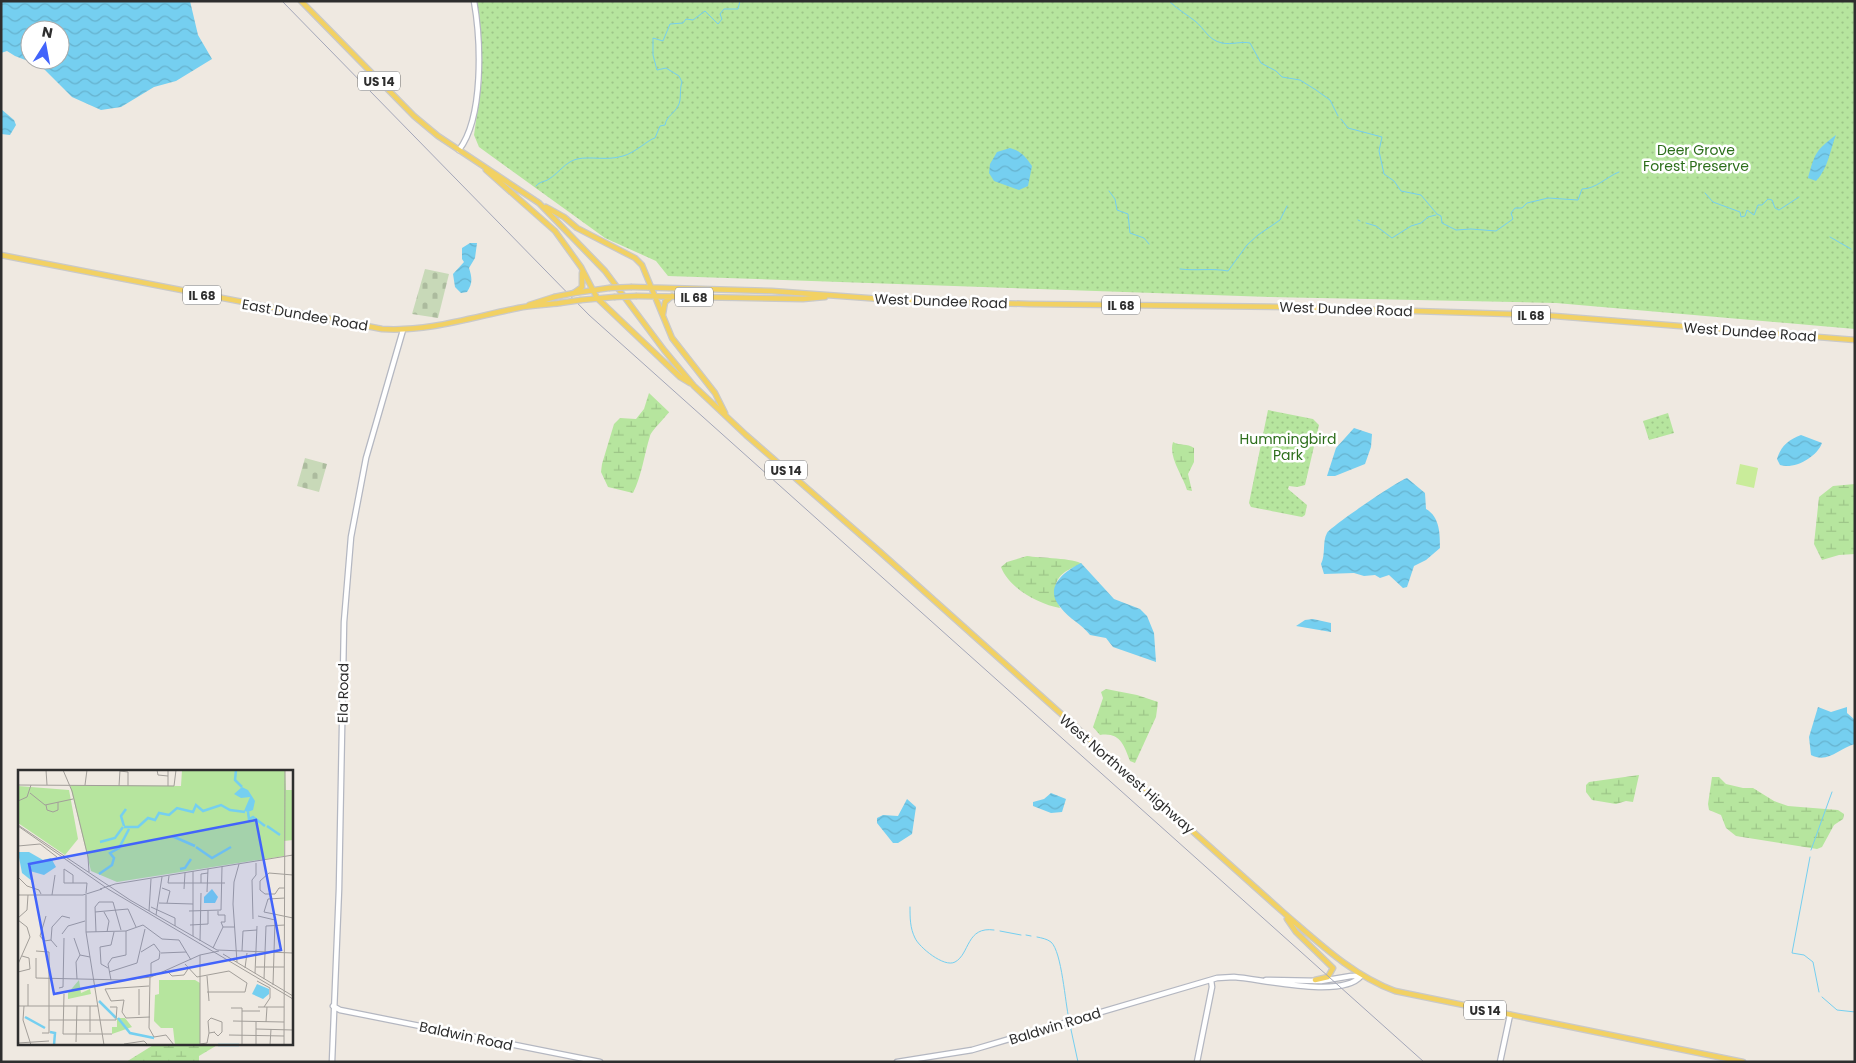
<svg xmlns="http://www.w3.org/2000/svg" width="1856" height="1063" viewBox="0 0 1856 1063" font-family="Poppins,sans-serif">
<defs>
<pattern id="wetland-marsh" width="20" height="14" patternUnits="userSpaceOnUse" patternTransform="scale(1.25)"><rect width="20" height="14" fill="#b6e59e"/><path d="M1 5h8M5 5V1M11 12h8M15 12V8" fill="none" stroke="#9dc588"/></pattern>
<pattern id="cemetery-stones" width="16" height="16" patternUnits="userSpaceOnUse" patternTransform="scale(1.25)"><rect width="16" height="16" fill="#c8d9b8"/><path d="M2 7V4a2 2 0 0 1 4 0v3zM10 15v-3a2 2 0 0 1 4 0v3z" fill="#acbb9e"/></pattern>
<pattern id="park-dots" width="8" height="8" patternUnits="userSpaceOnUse" patternTransform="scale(1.25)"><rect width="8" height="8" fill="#b6e59e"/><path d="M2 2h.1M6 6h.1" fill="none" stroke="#9dc588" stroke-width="1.8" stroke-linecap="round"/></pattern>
<pattern id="water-waves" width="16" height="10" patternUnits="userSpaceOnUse" patternTransform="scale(1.25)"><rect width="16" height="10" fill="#75cff0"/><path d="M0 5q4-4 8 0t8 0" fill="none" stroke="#66b2ce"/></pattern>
</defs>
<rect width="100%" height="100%" fill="#efe9e1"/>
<path fill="url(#wetland-marsh)" d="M649,393l20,19c-4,6 -18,19 -19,24 -6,19 -8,39 -17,57l-25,-6 -7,-15 1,-8 12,-40 6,-6 16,1 8,-10z
M1173,442c7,4 14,1 21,6v14l-6,12 4,17 -5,-1c-4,-14 -19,-33 -14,-48z
M1855,484v70l-16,1 -17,5 -8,-16 5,-47 14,-11z
M1027,556c12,2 48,2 55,8 -24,8 -33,19 -22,44 -22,-4 -51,-20 -59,-41l6,-5z
M1106,689l31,6 21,7 -2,15 -21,46 -5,-2c-6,-16 -10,-29 -30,-26l-7,-8 10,-29 -2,-6z
M1639,775l-6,27 -7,-1 -10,3 -24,-4 -6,-8v-7l3,-3z
M1712,777h7l7,7 17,4h10l21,13 14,5 50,4 6,4 -1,5 -9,6 -12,22 -5,2 -81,-13 -10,-8 -5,-13 -12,-5 -1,-6z
M155,1044h64l-20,12v6h-73z"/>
<path fill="url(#cemetery-stones)" d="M425,269l24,5 -11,44 -26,-4z
M305,458l22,6 -8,28 -22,-6z"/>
<path fill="url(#park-dots)" d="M477,1h1378v328l-299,-26 -286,-6 -602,-21 -12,-15 -51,-23 -126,-91 -5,-12 8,-56z
M1268,410l45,9 6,6 -14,60 -8,2 -8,-1 -1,3 19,16 -2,10 -3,2 -51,-10 -2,-4z
M1668,413l6,20 -25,7 -6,-19z"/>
<path fill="#c9ec9a" d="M1740,464l18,4 -4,20 -18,-4z"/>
<path fill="url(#water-waves)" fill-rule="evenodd" d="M1,1h189l8,34 14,24 -36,22 -22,6 -33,20 -20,3 -29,-13 -31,-31 -26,-10 -8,-5 -6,2zM30,30h30v30h-30z
M1,109l13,11 2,5 -6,10 -9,-1z
M1836,135c-6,15 -8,34 -20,46l-8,-3c7,-25 7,-27 28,-43z
M1010,148c11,3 16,9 22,18l-4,20 -9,4 -25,-9 -5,-8 1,-9 7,-12z
M470,243h7l-2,15 -6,10c3,10 4,15 -2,24l-6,1 -6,-6 -2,-13 11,-12 -2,-3v-11z
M1354,428l18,6 -1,13 -6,17 -30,12h-8l9,-28z
M1801,435l21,8c-5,14 -28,27 -42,22l-3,-6c4,-13 11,-19 24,-24z
M1407,478l18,15 1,16c14,8 14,25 14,39l-14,12 -12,6 -7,21 -4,1 -14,-13 -9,3 -5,-3 -11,1 -10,-3 -30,1 -3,-10c5,-10 1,-22 6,-31 3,-6 72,-53 80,-55z
M1081,563l33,36 26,10 7,7 7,17 2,29 -43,-15 -7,-9 -16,-3c-8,-11 -21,-16 -29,-27 -18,-20 2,-36 20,-45z
M1313,619l18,4v9l-35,-6 9,-6z
M1818,707l13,5 16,-5v6l8,7v24c-16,4 -27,20 -44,11l-2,-18z
M1051,793l15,6 -4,13 -11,1 -18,-7v-4l11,-3z
M907,799l9,8 -4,27 -14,9h-5l-16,-20v-5l6,-3 15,1z"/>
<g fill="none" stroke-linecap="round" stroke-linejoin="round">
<path stroke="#75cff0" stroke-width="1" d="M1169,1c8,8 17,13 26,20 10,8 13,19 27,22 10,2 19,-2 28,0l11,20 15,8 6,6 18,3 16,10 14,10 8,16
M1341,119l7,9 34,9 -3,14 5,23 10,7 7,10 20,4 16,19 4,2 1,7 14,7 15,-1 25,2 17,-12 -2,-6 4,-5h7l5,-5 21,-5 30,2 4,-11c14,0 24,-12 37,-17
M536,186c4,-5 9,-4 13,-7 10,-6 16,-17 28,-20 14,-3 30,2 46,-3 12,-3 26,-17 32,-18l5,-12 5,-1c2,-10 9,-11 13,-19 4,-6 1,-16 4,-24l-3,-6 -13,-8 -9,2 -4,-15v-17l10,3 7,-17 13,-1 3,-4 7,1 12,-9 13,13 4,-5 -2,-5 4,-5h14l2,-8
M1109,191l6,8 2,11 11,4 2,19 14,5 5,6
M1705,193l8,9 27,10 1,5 4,-1 2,-6 7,5 4,-10h4l6,-6 4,1 3,8 4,2 20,-13
M1358,220l2,1
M1366,223l10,3 16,12 19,-12 10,-3 7,-6 8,-2
M1830,237l21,12
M1180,269c16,2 32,-1 48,2l19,-26 11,-10 22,-15 7,-14
M1811,850l21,-58
M1810,857l-18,96 12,2 9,7 6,30
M910,907c0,11 0,21 5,31 4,9 29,30 40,24 15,-8 11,-36 39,-32
M1000,931l21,4
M1026,935l5,1
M1037,937c5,1 10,2 14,5 11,10 14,61 18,77
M1822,997l15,13 18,2
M1070,1025l8,37"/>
<defs>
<path id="secondary" d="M459,150c25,-33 22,-109 15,-149
M1266,980l55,1 30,-5h10
M333,1006l7,4 260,52
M332,1062l7,-173 5,-267 7,-85 15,-79 37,-128
M897,1062l75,-12 245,-72 17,-1c28,2 108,22 127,-1
M1197,1062l15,-75 -1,-7
M1500,1062l10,-47"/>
<path id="primary" d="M301,1l113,115 24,20 101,67 66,68 59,79 30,36 52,49 133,116 405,362c35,30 68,62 111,78l348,71
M486,170l69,61 26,36 16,31 83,79 10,6
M546,207l18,10 13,11 58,30 7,7 30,73 43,55 10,20
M1,255l381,74c46,3 91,-12 136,-21 14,-3 28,-3 42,-5
M632,287l140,4 123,9 134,4 257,3 256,8 313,25
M575,292l7,-5v-14
M574,293l35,-5
M637,296l166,3 22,-2
M581,300l33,-3
M529,305l25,-8
M663,314l2,-12 7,-6
M1287,919l9,13 37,36 -5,9 -13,3"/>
</defs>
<use href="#secondary" stroke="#b4b7c1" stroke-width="7"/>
<use href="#primary" stroke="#c9c9c9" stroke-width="7"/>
<use href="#secondary" stroke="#fff" stroke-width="4.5"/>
<use href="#primary" stroke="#f2d163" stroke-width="4.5"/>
<path stroke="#a3a6b8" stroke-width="1" d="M282,1l307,314 835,747"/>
<defs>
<path id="primary-bridge" d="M609,288l23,-1
M554,297l20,-4
M614,297l23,-1
M560,303l21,-3"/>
</defs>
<use href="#primary-bridge" stroke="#c9c9c9" stroke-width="7" stroke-linecap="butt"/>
<use href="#primary-bridge" stroke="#f2d163" stroke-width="4.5"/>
</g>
<g text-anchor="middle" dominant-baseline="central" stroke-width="5" stroke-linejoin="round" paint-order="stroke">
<g fill="#fff" stroke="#6d6d6d" stroke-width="1">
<rect x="358" y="71.5" width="42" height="19" rx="4"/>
<rect x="183" y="285.5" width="38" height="19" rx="4"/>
<rect x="675" y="287.5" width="38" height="19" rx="4"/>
<rect x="1102" y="295.5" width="38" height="19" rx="4"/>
<rect x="1512" y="305.5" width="38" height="19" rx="4"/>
<rect x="765" y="460.5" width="42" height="19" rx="4"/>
<rect x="1464" y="1000.5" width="42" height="19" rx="4"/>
</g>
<g font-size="12" font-weight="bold" fill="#2e2e2e">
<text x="379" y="81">US 14</text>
<text x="202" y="295">IL 68</text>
<text x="694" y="297">IL 68</text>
<text x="1121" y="305">IL 68</text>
<text x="1531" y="315">IL 68</text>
<text x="786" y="470">US 14</text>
<text x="1485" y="1010">US 14</text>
</g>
<g font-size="14" fill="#2c6e1b" stroke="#fff">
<text x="1696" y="150">Deer Grove<tspan x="1696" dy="16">Forest Preserve</tspan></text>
<text x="1288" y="439">Hummingbird<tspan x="1288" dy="16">Park</tspan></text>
</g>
<g font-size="14" fill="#2e2e2e" stroke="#fff">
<text transform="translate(941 301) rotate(2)">West Dundee Road</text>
<text transform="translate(1346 309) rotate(2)">West Dundee Road</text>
<text transform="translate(305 315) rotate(10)">East Dundee Road</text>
<text transform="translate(1750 332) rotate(4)">West Dundee Road</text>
<text transform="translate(343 693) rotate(-89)">Ela Road</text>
<text transform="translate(1127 774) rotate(41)">West Northwest Highway</text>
<text transform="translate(1055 1026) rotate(-17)">Baldwin Road</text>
<text transform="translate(466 1036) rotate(12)">Baldwin Road</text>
</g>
</g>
<g transform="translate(18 770)">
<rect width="275" height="275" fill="#efe9e1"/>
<path d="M0,16l51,4 9,49 -13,16 -47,-32zM141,210h36l5,3v62h-25l-2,-17h-12l-7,-7 1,-26 4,-1z" fill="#b6e59e"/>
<path d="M61,210l2,13 9,-4 1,5 -23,5v-6z" fill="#b6e59e"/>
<path d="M164,0h103l1,20h7v50l-9,1v15l-167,26 -26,-11 -21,-86 111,1zM99,248h8l7,9 -20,7v-7h5z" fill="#b6e59e"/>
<path d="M224,17l6,3 7,11 -2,9 -5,2 -4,-1 6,-14 -9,1 -7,-4zM0,82h11l14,8 8,-2 5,9 -12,8 -14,-4 2,10 -10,-8zM194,119l6,8 -3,6h-11v-6zM239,214l12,5v5l-6,5 -11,-5z" fill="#75cff0"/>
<path fill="none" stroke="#75cff0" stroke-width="2.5" d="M218,0l-1,10 7,7M230,42l1,7 4,-2 12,9M106,56l-3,-10 5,-7M249,56l13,9M106,57h14l10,-9 7,2 4,-7 10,2 8,-7 16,4 3,-7 7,6 18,-6 9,5 15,2M154,66l23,10M82,72l15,-4 8,-11M178,77l16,11 19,-11M162,99l5,-1 6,-9M81,104l13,-9 2,-7 -4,-5 9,-5 10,-19M81,231l17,17M7,247l20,11M100,248l12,15 24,5M32,262l5,1 -1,12M200,275h21"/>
<path fill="none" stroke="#a29e99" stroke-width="1" d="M28,0l1,15M45,0l9,21 16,66 1,15M139,0l1,5 10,1M102,1l8,1v14M0,15l156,1 2,-16M67,15l2,-15M101,16l1,-16M150,16v-16M12,23l15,12 28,-6M0,31l9,-4 4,-12M28,35l1,5 6,2 5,-2v-8M0,55l112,75 87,50 76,3M0,56l90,63 185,110M0,76l22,-2 17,13M151,106l-1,7h57M0,107l9,9 12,4 2,4M55,113v-8l-9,-6v14h23l-1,10M183,113v-9l7,-1M144,118l8,3 -3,12M267,118h-6l-4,6h-10l-5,-4v-9l9,-8 24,2M82,119l15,-5 178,-29M166,119l1,-16M189,122l1,-23M0,125h65l19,-6M34,125l3,-20M68,125v37l18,113M267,128l-17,1 -4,13 29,6M141,133l34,1M133,137l24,11v8M131,141l2,-32M171,141l32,-1 1,-43M200,141v4h7v7h-4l2,5M77,142l33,-3 8,18M86,142l5,9 -2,11M138,145l6,-38M28,146l-6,20 4,5 7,-1M240,146l17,4 -2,65M0,148l9,-8 1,-15M235,149l-1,-39 4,-5v-12M0,150l9,7 3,10 -12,27M172,155l18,-1v-13M68,162l40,-1 17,-6 19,14 17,1 12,20M78,162l-1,-25 4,-5h14l8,28M44,164l6,-8 17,-5M175,166v-65M56,168l6,17 10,2M182,171l1,-48M39,177l-6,-7 1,-13 10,-11 8,2M195,178l10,-21h12M18,181l13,1v81h-7M224,181l1,-20 14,-1M123,182l13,-8 6,8 -1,7 -8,4v14M143,183l25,-1M205,184l70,42M18,188v20l88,2 27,-3 49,-22M219,192l-4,-58 1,-22 5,-18M167,194l12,13 32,-6 18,12 -2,9M238,197h28M90,198l-7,-4 -1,-17 11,-2 3,-13M227,198l2,-15M0,202l12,-3 -1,-11 -7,-2M91,202l28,-9 8,-34M150,202l4,4 12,-1 4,-6M237,203l2,-47M189,206l2,25M132,207l-1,51 5,9 12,-2 8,10M59,209l-1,-17 4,-7M246,209l2,-53 19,-1M93,210l-3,-16 4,-6 14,-3v-24M239,211l13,7v10l-6,9M131,216l-44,3 6,12 13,-1 -2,12 4,6 24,-1M41,218l4,-1 1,-49M189,222h38M46,224l-1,40h49M0,236h80M6,236l-1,14 8,25M10,236v-22M240,237h26M213,238h11v36M224,241h18M121,245v-26M31,250h67l1,-13h-7M215,251l51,1M238,252v23M248,252l1,-15M238,259l37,1M72,262v-26M191,263l-1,-12 3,-3 11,4v10l-4,4 -4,-4M211,265l55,1M58,272l1,-36M0,273l31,-2M106,274l20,-3 4,4M182,274l7,-1 2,-10 6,-1M182,275v-90l19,-4M252,275l1,-16M266,275l1,-275"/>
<path fill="#4264fb" fill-opacity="0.15" stroke="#4264fb" stroke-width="2.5" d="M238,50l25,130 -227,44 -25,-130z"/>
<rect width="275" height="275" fill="none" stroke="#2e2e2e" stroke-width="2.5"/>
</g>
<rect width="1856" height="1063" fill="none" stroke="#2e2e2e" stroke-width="5"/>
<g transform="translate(45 45) rotate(11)"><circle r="24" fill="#ffffff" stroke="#ababab"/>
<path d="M0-4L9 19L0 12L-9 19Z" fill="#4264fb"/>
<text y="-8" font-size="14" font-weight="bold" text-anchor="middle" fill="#2e2e2e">N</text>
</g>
</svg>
